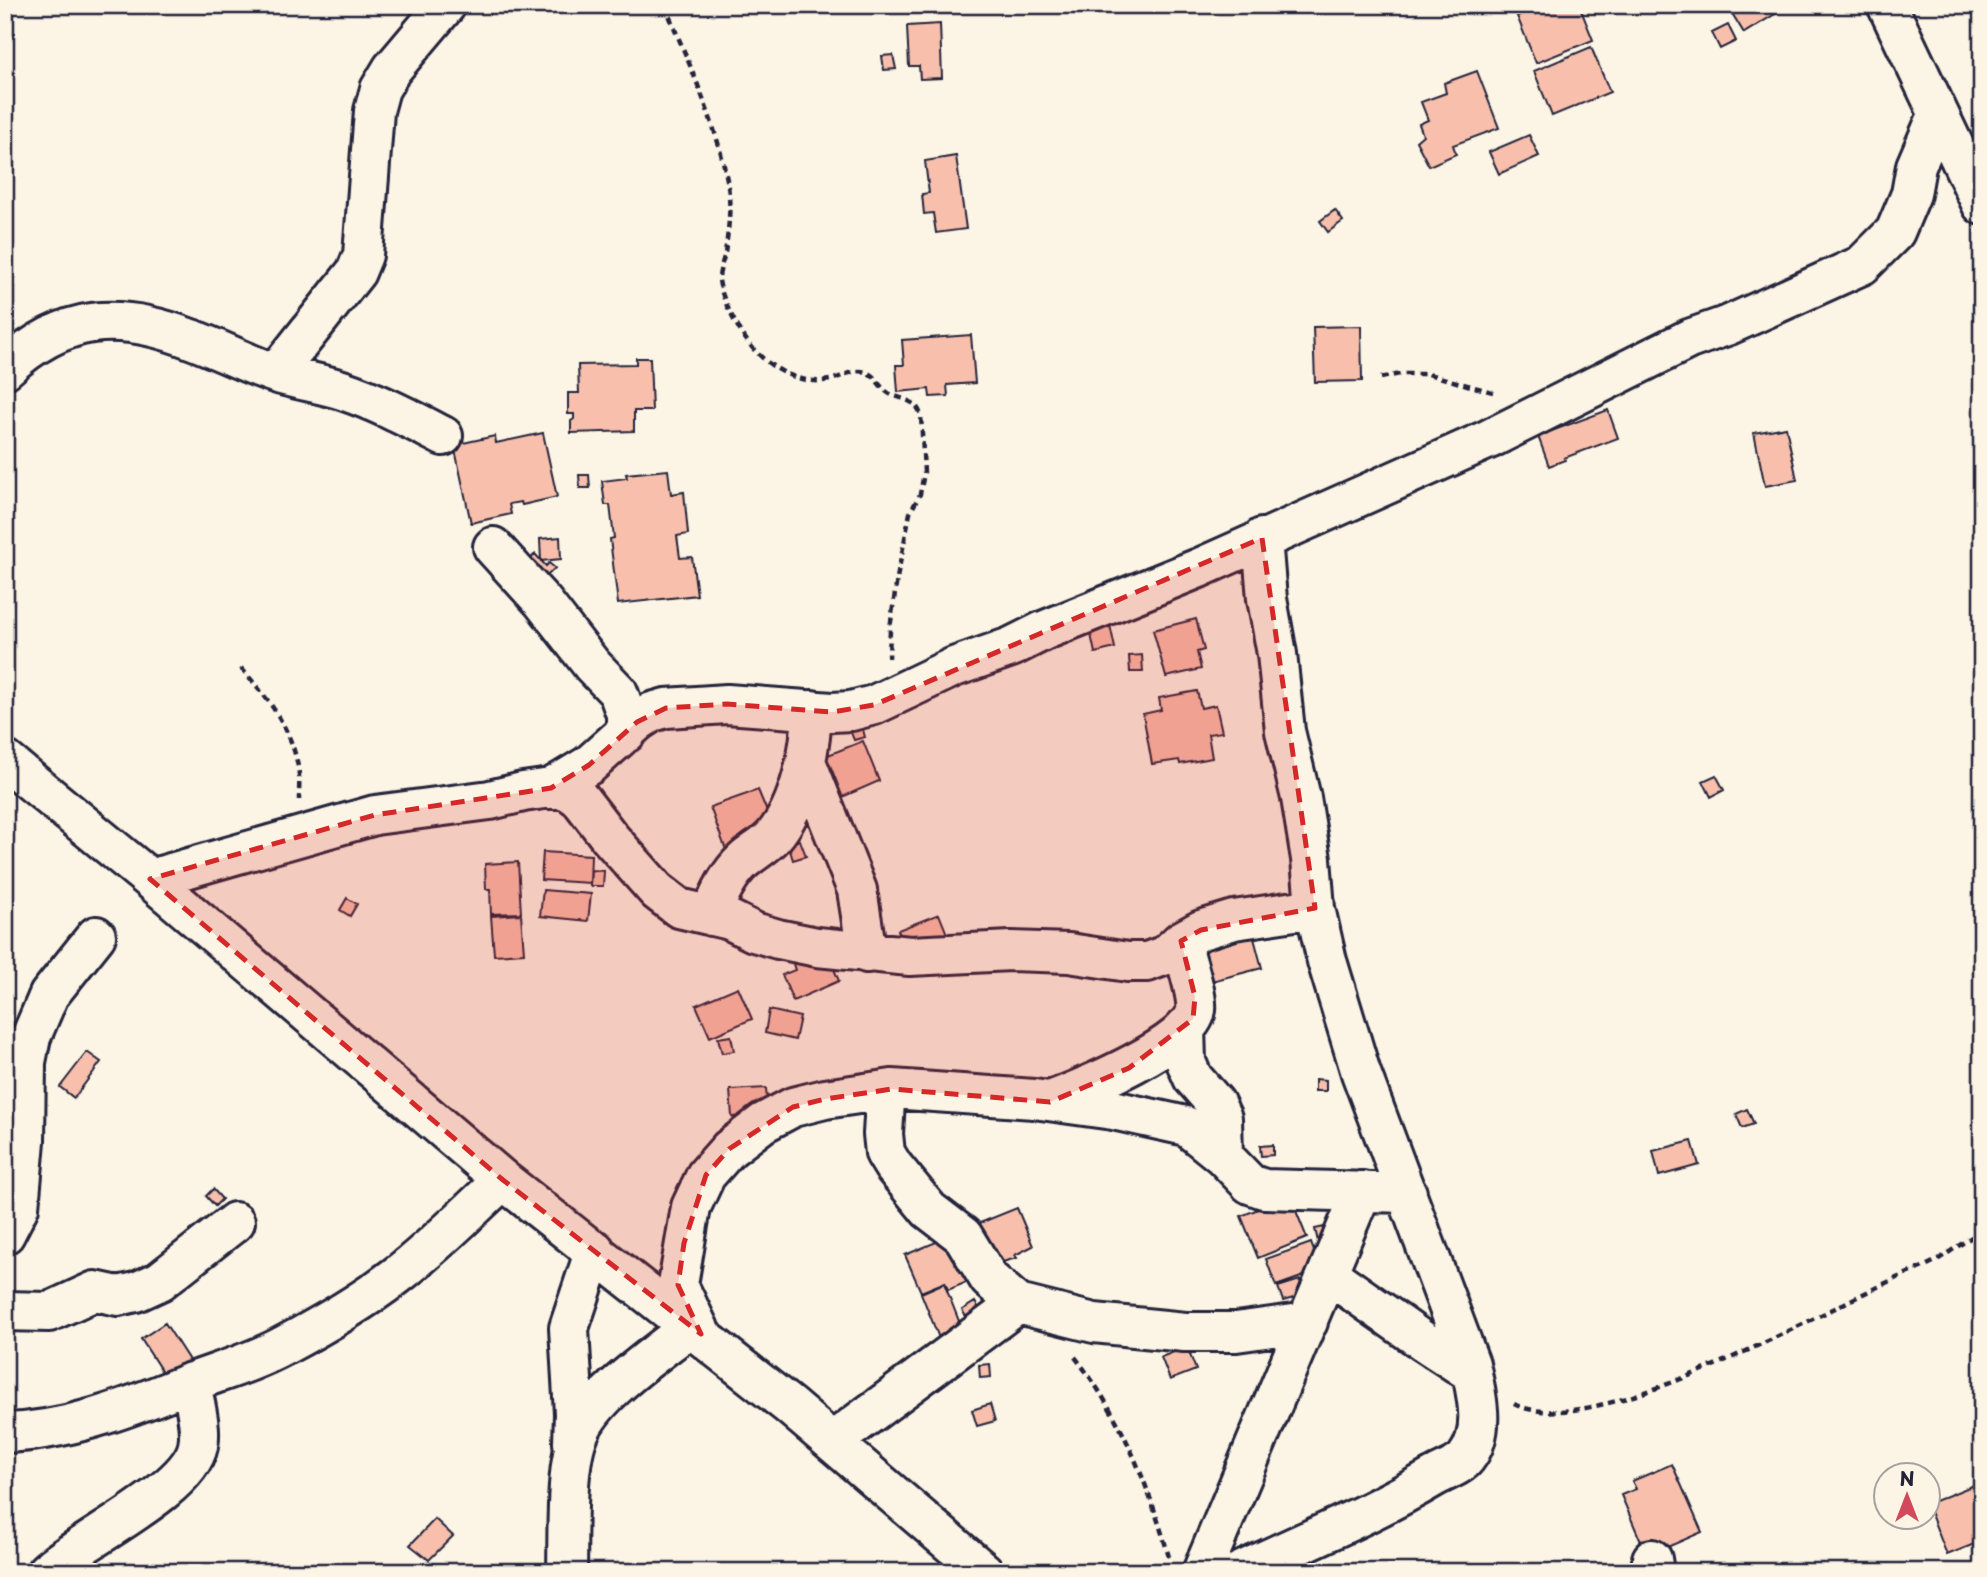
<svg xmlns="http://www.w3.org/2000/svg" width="1987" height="1577" viewBox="0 0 1987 1577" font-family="'Playpen Sans',sans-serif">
<rect width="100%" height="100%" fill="#fcf5e5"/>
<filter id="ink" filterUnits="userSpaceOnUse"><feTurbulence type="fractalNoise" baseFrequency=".0143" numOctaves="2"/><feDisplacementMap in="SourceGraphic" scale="14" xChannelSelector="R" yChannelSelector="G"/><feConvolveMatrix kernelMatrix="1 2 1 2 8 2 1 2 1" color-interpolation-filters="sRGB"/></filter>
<g filter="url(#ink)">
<path fill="#f8c0ac" stroke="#22223b" stroke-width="2" d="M1543,5h36l14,35 -57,23 -19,-47z
M1727,5h56l2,3 -41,25z
M940,24l2,54 -22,1 -1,-13h-10l-2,-40z
M1728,25l8,16 -16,8 -8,-16z
M1591,47l19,45 -58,24 -18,-45z
M893,55l3,14 -12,1 -2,-14z
M1477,71l22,57 -46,17 3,9 -27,12 -13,-25 7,-6 -4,-11 9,-4 -7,-18 25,-9 -2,-10z
M1529,135l10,21 -40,18 -10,-22z
M956,156l10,73 -30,4 -3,-20 -9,1 -2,-20 7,-1 -4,-32z
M1335,210l8,11 -15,11 -8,-11z
M1361,326l1,55 -47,1 -2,-55z
M971,335l4,48 -28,2 1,11 -18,1 -1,-8 -31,3 -2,-27h8l-2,-25z
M636,358h14l2,53h-18v20l-63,2v-12l3,-2v-5h-6v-21h11l-1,-28 58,-1z
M1608,410l10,28 -54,20 1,2 -16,6 -11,-30z
M1786,427l11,53 -32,6 -11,-53z
M543,433l14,64 -35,8 -1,-3 -12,2 2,10 -40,9 -17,-78 41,-9 1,7z
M668,470l3,24 13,-2 4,42 -11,2 3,22 12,-1 5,38 -79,9 -8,-65 4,-1 -4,-33h-5l-3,-24 25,-3 -1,-4z
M579,475h10l1,13h-10z
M560,537l1,22 -20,2 -1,-22z
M535,554l11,12 3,-3 6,5 -11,11 -19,-14z
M1196,619l8,31 -7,2 4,17 -35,8 -13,-47z
M1110,625l5,23 -20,5 -5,-23z
M1142,655l1,17h-13l-1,-16z
M1197,691l4,17 15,-3 6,27 -14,2 4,24 -32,6 -1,-4 -27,4 -9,-50 18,-4 -2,-12z
M862,726l3,11 -11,3 -4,-10z
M863,741l16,40 -48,21 -18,-41z
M1716,775l8,15 -13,7 -8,-16z
M758,790l17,41 -49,19 -16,-43z
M800,840l6,16 -13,4 -5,-16z
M543,852l48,3 -1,28 -49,-3z
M518,862l3,51 -30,1 -1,-25h-4l-1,-25z
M591,870l13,1 -1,15h-13z
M543,890l48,4 -3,27 -48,-5z
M347,898l10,6 -7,12 -10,-6z
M521,914l3,39 -30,2 -3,-39z
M939,914l10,25 -41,16 -10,-25z
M1250,923l12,45 -62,16 -12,-45z
M826,950l13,31 -46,20 -11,-26 13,-5 -2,-6z
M738,987l14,32 -42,18 -14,-32z
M769,1010l31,7 -5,23 -30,-7z
M731,1036l3,15 -12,2 -4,-15z
M87,1052l14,10 -27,36 -14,-11z
M1315,1079l11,1v11h-11z
M766,1088l2,27 -36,2 -2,-27z
M1747,1109l7,15 -12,4 -6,-14z
M1692,1141l7,24 -40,11 -6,-25z
M1273,1145v10l-12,1 -1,-10z
M213,1189l9,10 -7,7 -9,-10z
M1290,1196l17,42 -49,20 -17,-42z
M1017,1208l16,38 -18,9 2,3 -22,6 -25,-37z
M1333,1225l-14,21 -4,-17z
M953,1235l19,45 -24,10 -3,-8 -24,10 -16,-37z
M1311,1243l10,27 -45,16 -10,-27z
M1300,1280l4,15 -21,6 -5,-14z
M944,1283l22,56 -23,9 -22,-55z
M975,1302l9,15 -13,8 -9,-15z
M165,1323l27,42 -24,16 -27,-42z
M1187,1347l9,23 -26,10 -9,-23z
M990,1364l1,13 -11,1 -1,-13z
M990,1404l5,17 -18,5 -5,-16z
M1672,1464l30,68 -55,24 -26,-61 15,-6 -4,-8z
M1974,1485l8,18v38l-35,14 -20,-51z
M435,1519l18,17 -24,24 -19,-15z"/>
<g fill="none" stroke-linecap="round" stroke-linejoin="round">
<defs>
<path id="minor" d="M1887,5l95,200
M5,369c59,-55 113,-58 186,-30 28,10 55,25 84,34 22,7 45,10 67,17 36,12 68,29 101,46
M276,373l80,-101 7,-17 11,-144 6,-22 12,-20 54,-64
M493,547l50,55 49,63 26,27 8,22v19
M5,760l145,119 353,301 287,226 194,166
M807,764l50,126 10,63
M551,788l38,-23 48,-43 15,-10 14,-4 61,-4 105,8 19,-1 23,-6 80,-38 57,-20 32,-16 156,-63 290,-129 200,-100 40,-14 133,-60 33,-33 16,-38 5,-28 22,-51
M150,879l225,-64 115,-15 33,-8 28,-4 16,2 13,9 30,39 47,53 22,17 51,12 24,12 24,7 39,8 93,9 101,-5 58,2 59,9h19l19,-7 15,-14 20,-11 33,-10 81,-12
M711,916c7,-20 16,-40 32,-55 10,-9 22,-15 30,-24 27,-31 38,-88 39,-127
M1185,1027l1,35 7,16 22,25 7,15 1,38
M892,1089l-7,12 -2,33 2,19 8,13 36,44 34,26 26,43 29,25 76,19 91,9h51l72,-10
M1053,1100c30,-12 139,-56 143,-90 2,-15 -11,-52 -15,-69
M5,1234l14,-27 6,-66 1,-79 5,-25 18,-42 47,-59
M1328,1274l95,67 49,32
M5,1311l44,1 46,-21 23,5 18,-4 24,-11 75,-59
M699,1329l-21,-44 13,-78 15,-32 23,-26 34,-26 30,-16 32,-8 67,-10 142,10 79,11 73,16 37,30 27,28 14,5 143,4
M5,1433c61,-2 118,-23 174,-46 35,-14 71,-23 104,-41 38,-20 79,-44 113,-70 38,-29 72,-64 107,-96
M832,1442l186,-138
M573,1443l1,-29 -5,-86 26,-78
M1652,1559l2,13
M46,1572c35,-32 143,-81 152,-126 4,-20 -4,-44 -7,-64
M567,1572c1,-38 -2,-106 12,-139 16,-39 79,-80 112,-107
M1202,1572l160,-381
M1240,1572c65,-31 132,-58 194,-95 9,-5 26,-11 32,-19 21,-27 10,-65 4,-94l-109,-291 -34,-112 -12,-53 -4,-49 -10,-61 -16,-67 -8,-77 -10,-55 -5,-61"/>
</defs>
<use href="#minor" stroke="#22223b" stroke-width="44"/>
<path stroke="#22223b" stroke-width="4.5" stroke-dasharray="7 5" stroke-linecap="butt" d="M665,5c22,55 49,111 61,170 6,26 3,52 -1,78 -2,8 -6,18 -6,26 1,18 20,53 32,67 18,22 49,40 79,34 10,-2 19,-9 30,-9 17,1 18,18 32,24 13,5 24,5 29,20l3,58 -4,21 -10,19 -13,65 -7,51 -1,29
M1381,378l19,-4h28l68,19
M241,668c26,29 50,59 57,99 2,11 1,22 1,33
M1075,1357c47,60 73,127 94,200
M1514,1404c77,39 298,-87 374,-122 16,-8 33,-13 49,-22 15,-9 29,-20 45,-29"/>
<use href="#minor" stroke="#fcf5e5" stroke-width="38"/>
</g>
</g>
<path fill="#d62828" fill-opacity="0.2" stroke="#d62828" stroke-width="5" stroke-dasharray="14 9" stroke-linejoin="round" d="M1262,538l53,370 -114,22 -20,11 14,56 -2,22 -64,49 -79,34 -158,-13 -67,10 -32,8 -64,42 -23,26 -22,68 -6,42 23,49 -198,-154 -353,-301 225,-64 176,-27 38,-23 48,-43 29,-14 61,-4 105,8 42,-7z"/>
<rect width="1987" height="1577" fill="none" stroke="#fcf5e5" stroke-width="28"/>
<rect x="14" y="14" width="1959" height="1549" fill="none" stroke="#22223b" stroke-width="2.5" filter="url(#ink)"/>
<g transform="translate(1907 1496)"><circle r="33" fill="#fcf5e5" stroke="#a5a1a1" stroke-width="2"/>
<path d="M0-5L12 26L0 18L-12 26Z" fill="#d1495b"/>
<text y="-10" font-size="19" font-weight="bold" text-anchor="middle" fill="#22223b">N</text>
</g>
</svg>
